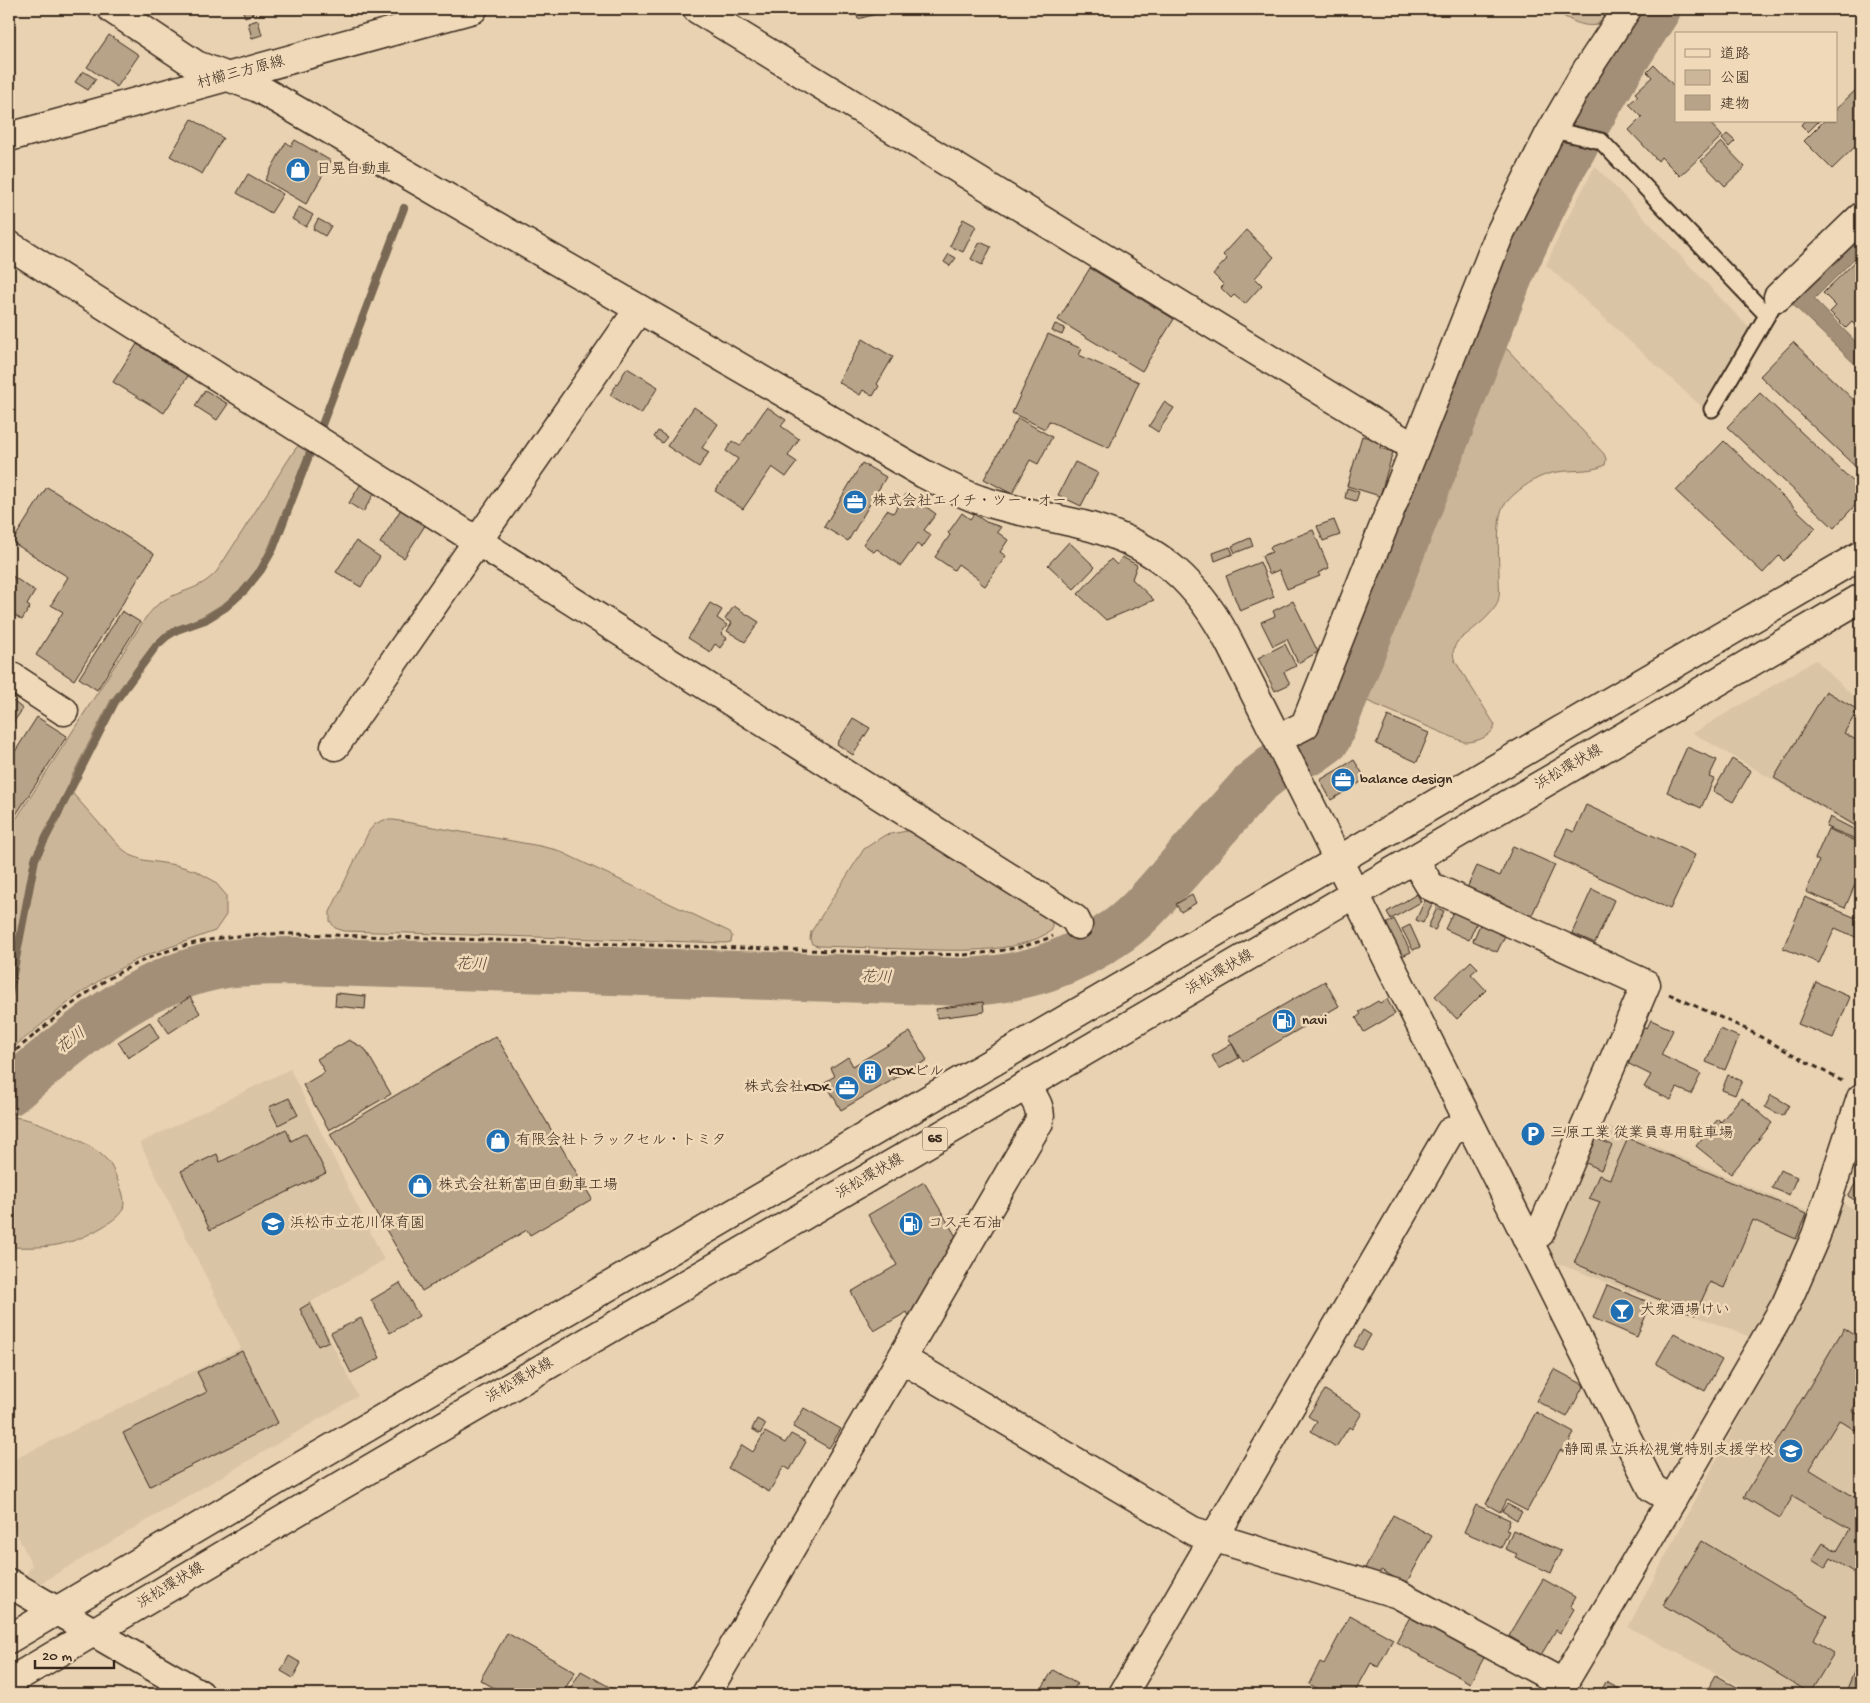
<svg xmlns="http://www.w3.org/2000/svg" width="1870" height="1703" viewBox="0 0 1870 1703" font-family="'Gochi Hand','Klee One',sans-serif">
<rect width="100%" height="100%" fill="#e8d2b2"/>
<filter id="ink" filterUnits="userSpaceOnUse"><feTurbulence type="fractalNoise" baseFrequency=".02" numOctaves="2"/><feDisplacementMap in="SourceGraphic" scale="10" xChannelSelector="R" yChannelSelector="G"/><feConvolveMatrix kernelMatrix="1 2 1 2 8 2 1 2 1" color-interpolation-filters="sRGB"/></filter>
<g filter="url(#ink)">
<path fill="#d9c4a5" d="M1595,166l155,163 -47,79 -157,-143 19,-42z
M1816,660l45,44v127l-168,-98z
M290,1069l94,191 -73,42 47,94 -317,187 -15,-8 6,-10 -23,-47v-56l232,-114 -101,-205z
M1594,1120l217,93 -20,52 -38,73 -199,-76 -11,-22z
M1841,1202l20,11v481h-105l-128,-67 187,-353z"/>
<path fill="#cbb699" stroke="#83705c" d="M1551,9h59l-13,16c-18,3 -31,-8 -46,-16z
M1502,346l6,4 96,104 2,5 -1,6c-19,10 -45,1 -67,13 -12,6 -28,18 -35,29 -7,12 -4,53 -4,69 0,9 2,21 -3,30 -9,14 -26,25 -39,36 -4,7 -5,12 -2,19l40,64c-2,11 -20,18 -31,17l-97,-41 -5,-3 -2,-6 131,-339 4,-5z
M299,446l4,1 3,3v4l-37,93 -11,21 -16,20 -18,15 -21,13 -40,18 -9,9 -43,57 -40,78c-2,7 -1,11 3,17l46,52 10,8 13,5 33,5 20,6 18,10 12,14v20l-11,16 -73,26 -36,19 -32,22 -65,53v-217l4,-10 133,-207c3,-3 7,-8 10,-11 20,-17 42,-13 61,-35l79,-123z
M384,820h10l146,26 17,4 173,82 2,4 -1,6 -5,1 -382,-12 -9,-3 -5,-7v-9l39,-81 6,-7z
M907,831l21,6 124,81v12c-34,26 -105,20 -146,19 -29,-1 -59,-2 -88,-3l-6,-2 -2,-5 1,-7 53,-83 21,-14z
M9,1117c17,0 32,7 47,13 15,6 39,17 50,29 7,7 10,18 14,27 3,7 6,18 2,25 -5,7 -12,11 -18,15 -35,21 -56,22 -95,21z"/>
<path fill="#a38f77" stroke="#796753" d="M1861,233v19l-47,47 47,48v23l-74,-71z"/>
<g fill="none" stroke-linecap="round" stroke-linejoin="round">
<path stroke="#796753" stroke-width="8" d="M320,430l84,-222
M9,995l26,-136 80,-157 42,-57 9,-8 11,-7 28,-10 21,-13 19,-17 16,-20 12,-21 39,-101"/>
<path stroke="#a38f77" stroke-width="48" d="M1311,751l15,-11 4,-8 179,-456c42,-96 91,-180 148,-267
M9,1092c66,-54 129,-114 217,-128 24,-3 48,-3 72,-3l665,21c59,-2 108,-18 156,-52 22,-16 40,-39 58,-59 26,-30 52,-59 78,-88l20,-16"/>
</g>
<path fill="#b7a388" stroke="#3b2a1e" d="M159,9h24l-22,6z
M242,9h9l2,5 -8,3z
M855,9h39l-36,10z
M258,20l4,15 -10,3 -4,-15z
M109,35l30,20 -22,32 -30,-20z
M1654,65l22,23v33h32l14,15 -42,40 -19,-19 -3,4 -29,-31 13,-13 -13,-13 9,-8 -3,-3 17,-16 -5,-5z
M83,71l13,8 -8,11 -13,-8z
M1861,85v56l-29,28 -28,-28 20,-20h12v-12z
M192,119l31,19 -21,36 -32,-18z
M1804,121h15l-11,11 -7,-7z
M1727,134l8,7 -6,6 -7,-8z
M295,140l36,21 -25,43 -41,-24 21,-38 5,4z
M1721,142l24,25 -20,19 -24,-25z
M248,174l35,20 -12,19 -34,-20z
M299,207l14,8 -7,12 -14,-8z
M318,219l13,7 -6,10 -12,-7z
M963,219l13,7 -13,26 -13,-6z
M1246,230l28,27 -19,21 7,7 -17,19 -11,-9 -3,3 -10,-10 3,-3 -11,-11 14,-15 -4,-4z
M980,242l11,5 -9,18 -11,-6z
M949,254l7,4 -6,8 -6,-4z
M1861,256v76l-9,-10 -6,6 -16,-16 6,-6 -13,-13z
M1090,268l84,51 -32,52 -84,-51z
M1055,324l10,4 -3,7 -10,-4z
M1048,334l34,15 -3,6 60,27 -30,66 -60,-27 -4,8 -33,-16z
M863,339l30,18 -16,27 2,2 -6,10 -10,-6 -3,5 -22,-13z
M1793,342l68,65v65l-101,-96z
M137,344l51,32 -24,37 -51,-31z
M627,368l31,19 -17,27 -31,-19z
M205,390l23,14 -11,16 -22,-14z
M1760,393l101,96v10l-27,29 -107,-101z
M1164,402l10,6 -16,24 -9,-6z
M694,407l24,17 -16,24 7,4 -10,15 -32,-21z
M767,407l19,13 -5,6 18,13 -11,17 9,6 -11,15 -14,-10 -29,42 -28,-18 23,-32 -12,-8 6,-10 8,5z
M1018,418l34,19 -14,27 -8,-4 -18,34 -28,-15z
M658,431l9,6 -5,6 -8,-6z
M1362,436l20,5 -2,7 13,4 -13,44 -33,-10z
M1724,441l92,87 -32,33 -5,-5 -16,17 -87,-82z
M1075,462l23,11 -17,33 -23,-11z
M862,463l24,14 -38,64 -24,-14z
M362,482l14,9 -13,21 -14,-9z
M47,487l107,67 -80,126 -38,-25 27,-43 -12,-7 17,-28 -56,-35z
M1347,488l12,4 -3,9 -11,-3z
M907,493l29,21 -12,16 7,5 -9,13 -5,-4 -16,22 -24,-17 -3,3 -11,-8 24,-34 6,3z
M401,509l25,15 -22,34 -24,-15z
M962,513l8,6 4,-5 12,8 15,5 -4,5 11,8 -8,12 6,4 -21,30 -6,-4 1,-2 -22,-16 -4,6 -19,-13 15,-22 -2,-2z
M1334,520l6,15 -17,6 -6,-15z
M1313,530l16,38 -11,5 2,3 -33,13 -8,-19 -10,4 -7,-18 10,-4 -2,-5z
M1250,538l3,8 -18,7 -3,-7z
M356,541l24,16 -19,30 -25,-15z
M1069,542l26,25 -21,22 -26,-24z
M1230,547l3,7 -18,7 -2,-8z
M1122,557l15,8 -5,14 22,21 -48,20 -28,-26 33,-35 6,6z
M1260,562l14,35 -34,14 -14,-35z
M9,574l26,17 -8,14 3,2 -8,13 -9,-6 -4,6z
M1293,601l25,51 -20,11 -11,-24 -14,7 -12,-24 14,-6 -2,-5z
M710,603l12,7 -5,8 10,7 -6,9 6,4 -7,10 -5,-4 -5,8 -22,-14z
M734,606l25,16 -14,20 -18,-11 5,-8 -7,-4z
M122,611l18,11 -43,68 -18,-12z
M1285,644l11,22 -12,6 6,12 -15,7 -17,-33z
M1826,691l32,19 -14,23 17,10v86l-87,-51z
M9,698l14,11 -14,19z
M1388,716l41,17 -12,29 -41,-18z
M37,717l30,19 -57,88 -1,-1v-62z
M853,718l17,10 -17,27 -16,-11z
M1687,747l30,13 -8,17 5,2 -13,29 -34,-16z
M1732,759l19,12 -18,31 -20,-11z
M1354,760l12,19 -35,21 -11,-20z
M1586,805l109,50 -25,54 -116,-52 13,-28 7,3z
M1830,817l31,16v8l-35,-14z
M1828,829l33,14v39l-4,-2 -12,28 -39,-16 13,-31 -4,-2z
M1513,846l42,19 -24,52 -64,-29 10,-22 23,10z
M1592,889l22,11 -19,43 -23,-10z
M1417,894l4,8 -30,17 -4,-7z
M1192,895l4,8 -15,9 -5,-8z
M1805,897l56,23 -1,19 -25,-11 -16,35 -36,-15z
M1425,900l7,4 -9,19 -7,-3z
M1437,908l7,3 -9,19 -7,-3z
M1454,910l24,10 -9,20 -24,-11z
M1394,919l17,33 -9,4 -16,-32z
M1481,922l25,12 -9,18 -24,-11z
M1410,925l10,22 -7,3 -11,-21z
M1471,961l7,7 -7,6 15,16 -29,29 -22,-23z
M1325,981l14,25 -96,56 -15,-25z
M1816,982l34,15 -17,41 -35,-14z
M336,993l30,3 -1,13 -30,-3z
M190,997l10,16 -31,20 -11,-16z
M1387,999l8,15 -31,18 -8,-14 5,-4 -2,-2 19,-11 2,2z
M983,1002l1,10 -47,6 -1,-9z
M1651,1020l22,10 -12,25 40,19 -10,20 -14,-6 -6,12 -27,-13 7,-12 -28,-14 17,-36 7,3z
M150,1022l9,16 -31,20 -10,-16z
M1720,1029l19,8 -14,33 -19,-8z
M910,1032l17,28 -86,50 -16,-28 10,-6 -4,-8 17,-11 5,9z
M496,1036l96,163 -62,36 -3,-5 -105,61 -92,-157z
M349,1040l16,9 26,45 -62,36 -26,-45 22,-13 -8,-13z
M1232,1044l7,14 -20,11 -7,-13z
M1728,1075l14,6 -7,14 -13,-5z
M1771,1095l18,10 -6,11 -18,-9z
M1741,1097l31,26 -41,51 -35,-28 22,-27 3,3z
M289,1098l9,17 -20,10 -9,-18z
M286,1129l5,12 15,-8 20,40 -116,57 -29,-59 36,-17 3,8z
M1593,1137l19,8 -11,25 -19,-9z
M1628,1138l178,76 -10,25 -43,-19 -29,68 -14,-6 -15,33 -121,-52 26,-61 -11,-4 10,-23 11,4z
M1780,1170l17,7 -8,18 -17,-7z
M1861,1174v30l-13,-8z
M924,1182l34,58 -47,80 -4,-8 -33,19 -23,-39 46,-27 -29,-50z
M400,1283l19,33 -29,17 -19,-33z
M1607,1285l44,18 -14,34 -44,-19z
M310,1303l19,38 -11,5 -18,-37z
M361,1318l19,40 -29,15 -20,-40z
M1844,1328l17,11v55l-9,17 9,5v18l-22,-14 -30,49 52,32v76l-30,-19 -6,10 -13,-8 11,-17 14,8 13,-22 -57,-33 -13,22 -36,-21z
M1363,1330l8,5 -9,15 -8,-4z
M1674,1333l48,27 -17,31 -49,-27z
M242,1351l36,72 -128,63 -27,-53 84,-41 -10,-20z
M1554,1369l30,16 -17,32 -31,-16z
M1325,1390l37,23 -10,16 -3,-2 -13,20 -25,-16 6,-9 -9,-6z
M804,1408l37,21 -12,19 -36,-21z
M1536,1412l38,21 -10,19 -4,-2 -33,61 -21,-11 -6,12 -14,-8z
M757,1419l9,5 -6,10 -8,-5z
M765,1432l20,11 6,-9 15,8 -16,28 -6,-4 -15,26 -41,-24 14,-23 11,7z
M1507,1504l15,8 -5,8 -15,-9z
M1476,1505l34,15 -4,10 3,1 -8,17 -37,-16z
M1393,1515l39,21 -26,48 -25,-14 -3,5 -13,-7z
M1513,1530l48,21 -10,22 -36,-16 2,-3 -12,-5z
M1702,1541l125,75 -14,24 21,13 -24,40 -147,-88z
M1543,1579l32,18 -5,9 4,3 -14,24 -4,-3 -15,25 -32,-19z
M1350,1615l43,24 -15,28 -7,-4 -17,31h-26l-19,-10 11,-22 4,2z
M1411,1615l75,39 -16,29 -74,-41z
M507,1633l68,39 -13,22h-57l-25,-14z
M1861,1655v39h-16z
M289,1656l12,7 -8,15 -12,-7z
M1053,1670l24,14 -6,10 -32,-1z
M581,1671l41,23h-55z
M1716,1675l33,19h-44z
M1606,1682l23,12h-30z"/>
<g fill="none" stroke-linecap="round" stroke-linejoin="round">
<defs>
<path id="lane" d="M1554,126l12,7 35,8 166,174
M1712,409l60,-102"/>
<path id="street" d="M697,9l703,430 15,6
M9,245l1066,674 3,6
M1778,297l83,-80
M9,675l55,36
M335,746l304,-437
M1414,859l16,27 216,98 -106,249 -13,6
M902,1359l291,172 205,63 166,90
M1672,1500l114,-196 30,-69 45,-137
M9,1583l191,111
M706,1694l333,-572c4,-14 -6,-25 -13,-37
M1123,1694l327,-562 19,-9"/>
<path id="secondary" d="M112,9l84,56 62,23 666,386c18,9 36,19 56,26 36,12 74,17 111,27 69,20 108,56 140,119l421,842 20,12 -115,194
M9,137l464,-128
M1278,739l27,-14 195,-492 49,-98 37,-64 41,-62"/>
<path id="primary" d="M9,1639l304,-180 1548,-904
M9,1682l311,-184 1541,-900"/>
</defs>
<use href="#lane" stroke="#3b2a1e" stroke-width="19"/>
<use href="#street" stroke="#3b2a1e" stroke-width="31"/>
<use href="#secondary" stroke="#3b2a1e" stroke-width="31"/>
<use href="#primary" stroke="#3b2a1e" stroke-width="31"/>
<path stroke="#3b2a1e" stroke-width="3" stroke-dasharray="5 4" stroke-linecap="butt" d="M1669,994l77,35 96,52
M9,1056c32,-26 64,-55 99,-77 61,-37 121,-47 191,-45l664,21c31,-3 61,-6 90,-19"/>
<use href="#lane" stroke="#efd9b8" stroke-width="15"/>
<use href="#street" stroke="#efd9b8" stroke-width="28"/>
<use href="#secondary" stroke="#efd9b8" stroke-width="28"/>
<use href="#primary" stroke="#efd9b8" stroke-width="28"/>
</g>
</g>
<defs>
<symbol id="shop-disc" viewBox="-11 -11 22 22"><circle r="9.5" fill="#1f6fb2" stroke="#efd9b8"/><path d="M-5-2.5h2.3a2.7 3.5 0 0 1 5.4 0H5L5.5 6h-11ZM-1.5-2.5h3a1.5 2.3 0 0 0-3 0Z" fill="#fff"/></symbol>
<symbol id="office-disc" viewBox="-11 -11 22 22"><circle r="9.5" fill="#1f6fb2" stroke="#efd9b8"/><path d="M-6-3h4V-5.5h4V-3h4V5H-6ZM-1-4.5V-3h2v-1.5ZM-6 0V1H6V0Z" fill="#fff"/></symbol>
<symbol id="fuel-disc" viewBox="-11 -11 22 22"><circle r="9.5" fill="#1f6fb2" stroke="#efd9b8"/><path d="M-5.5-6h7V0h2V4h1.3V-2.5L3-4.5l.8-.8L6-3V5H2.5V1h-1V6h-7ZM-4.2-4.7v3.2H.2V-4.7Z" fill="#fff"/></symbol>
<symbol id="building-disc" viewBox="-11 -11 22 22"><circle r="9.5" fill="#1f6fb2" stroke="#efd9b8"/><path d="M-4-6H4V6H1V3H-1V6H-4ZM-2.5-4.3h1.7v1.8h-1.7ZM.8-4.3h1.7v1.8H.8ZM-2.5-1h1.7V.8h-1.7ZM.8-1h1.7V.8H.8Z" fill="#fff"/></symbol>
<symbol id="parking-disc" viewBox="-11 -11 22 22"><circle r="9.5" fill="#1f6fb2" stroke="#efd9b8"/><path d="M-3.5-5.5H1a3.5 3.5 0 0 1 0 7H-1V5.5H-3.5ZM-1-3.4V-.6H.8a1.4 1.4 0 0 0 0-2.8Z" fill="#fff"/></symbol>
<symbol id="school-disc" viewBox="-11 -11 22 22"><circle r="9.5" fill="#1f6fb2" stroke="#efd9b8"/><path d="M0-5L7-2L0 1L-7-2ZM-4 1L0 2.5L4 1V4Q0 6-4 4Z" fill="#fff"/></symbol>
<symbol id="bar-disc" viewBox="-11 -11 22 22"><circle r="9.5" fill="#1f6fb2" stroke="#efd9b8"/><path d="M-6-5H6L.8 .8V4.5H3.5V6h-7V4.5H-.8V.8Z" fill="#fff"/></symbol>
</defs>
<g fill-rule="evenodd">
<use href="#shop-disc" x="284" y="156" width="28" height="28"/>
<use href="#office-disc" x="841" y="488" width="28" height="28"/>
<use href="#office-disc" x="1329" y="766" width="28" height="28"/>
<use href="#fuel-disc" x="1270" y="1007" width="28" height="28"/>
<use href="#building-disc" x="856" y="1058" width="28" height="28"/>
<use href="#office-disc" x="833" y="1074" width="28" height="28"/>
<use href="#parking-disc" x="1519" y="1120" width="28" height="28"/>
<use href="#shop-disc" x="484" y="1127" width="28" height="28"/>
<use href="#shop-disc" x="406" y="1172" width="28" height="28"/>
<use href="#school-disc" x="259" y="1210" width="28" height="28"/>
<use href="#fuel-disc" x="897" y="1210" width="28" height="28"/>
<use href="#bar-disc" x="1608" y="1297" width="28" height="28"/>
<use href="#school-disc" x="1777" y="1437" width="28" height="28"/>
</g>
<g text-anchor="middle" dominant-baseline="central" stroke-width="5" stroke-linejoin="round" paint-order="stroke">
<rect fill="#efd9b8" stroke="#715e4c" stroke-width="1" x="922.5" y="1127.5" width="25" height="23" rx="4"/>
<g font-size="14" font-weight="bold" fill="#3b2a1e">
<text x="935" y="1139">65</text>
</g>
<g font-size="15" fill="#3b2a1e" stroke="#efd9b8">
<text transform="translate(241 73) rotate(-15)">村櫛三方原線</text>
<text transform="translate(1569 768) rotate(-30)">浜松環状線</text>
<text transform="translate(1220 973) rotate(-30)">浜松環状線</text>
<text transform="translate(870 1177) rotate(-30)">浜松環状線</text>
<text transform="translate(520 1381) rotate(-30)">浜松環状線</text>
<text transform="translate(171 1586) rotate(-31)">浜松環状線</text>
</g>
<g font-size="15" fill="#3b2a1e" stroke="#efd9b8" text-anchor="start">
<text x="316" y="170">日晃自動車</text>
<text x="872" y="502">株式会社エイチ・ツー・オー</text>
<text x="1360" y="780">balance design</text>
<text x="1302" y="1021">navi</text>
<text x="888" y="1072">KDKビル</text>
<text x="830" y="1088" text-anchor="end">株式会社KDK</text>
<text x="1550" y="1134">三原工業 従業員専用駐車場</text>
<text x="516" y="1141">有限会社トラックセル・トミタ</text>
<text x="438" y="1186">株式会社新富田自動車工場</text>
<text x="290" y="1224">浜松市立花川保育園</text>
<text x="928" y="1224">コスモ石油</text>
<text x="1640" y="1311">大衆酒場けい</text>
<text x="1774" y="1451" text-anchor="end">静岡県立浜松視覚特別支援学校</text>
</g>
<g font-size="16" font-style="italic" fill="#554334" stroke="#efd9b8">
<text transform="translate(471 966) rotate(2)">花川</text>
<text transform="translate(876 979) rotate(2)">花川</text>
<text transform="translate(72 1042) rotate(-38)">花川</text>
</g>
</g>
<rect width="1870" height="1703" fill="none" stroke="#efd9b8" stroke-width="30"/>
<rect x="15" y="15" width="1840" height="1673" fill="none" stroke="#3b2a1e" stroke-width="2" filter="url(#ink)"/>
<rect x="1675" y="32" width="162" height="90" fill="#efd9b8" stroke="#a7937a"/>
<rect x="1685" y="49" width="25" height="8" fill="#efd9b8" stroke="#a7937a"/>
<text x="1720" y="58" font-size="15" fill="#3b2a1e">道路</text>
<rect x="1685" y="70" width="25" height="15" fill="#cbb699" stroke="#a7937a"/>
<text x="1720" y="82" font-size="15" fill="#3b2a1e">公園</text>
<rect x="1685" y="95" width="25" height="15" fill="#b7a388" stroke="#a7937a"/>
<text x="1720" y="108" font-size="15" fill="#3b2a1e">建物</text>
<path d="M35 1660v8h79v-8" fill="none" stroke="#3b2a1e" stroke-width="2.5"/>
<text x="42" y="1660" font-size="15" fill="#3b2a1e" stroke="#efd9b8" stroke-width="4" paint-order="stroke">20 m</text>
</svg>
